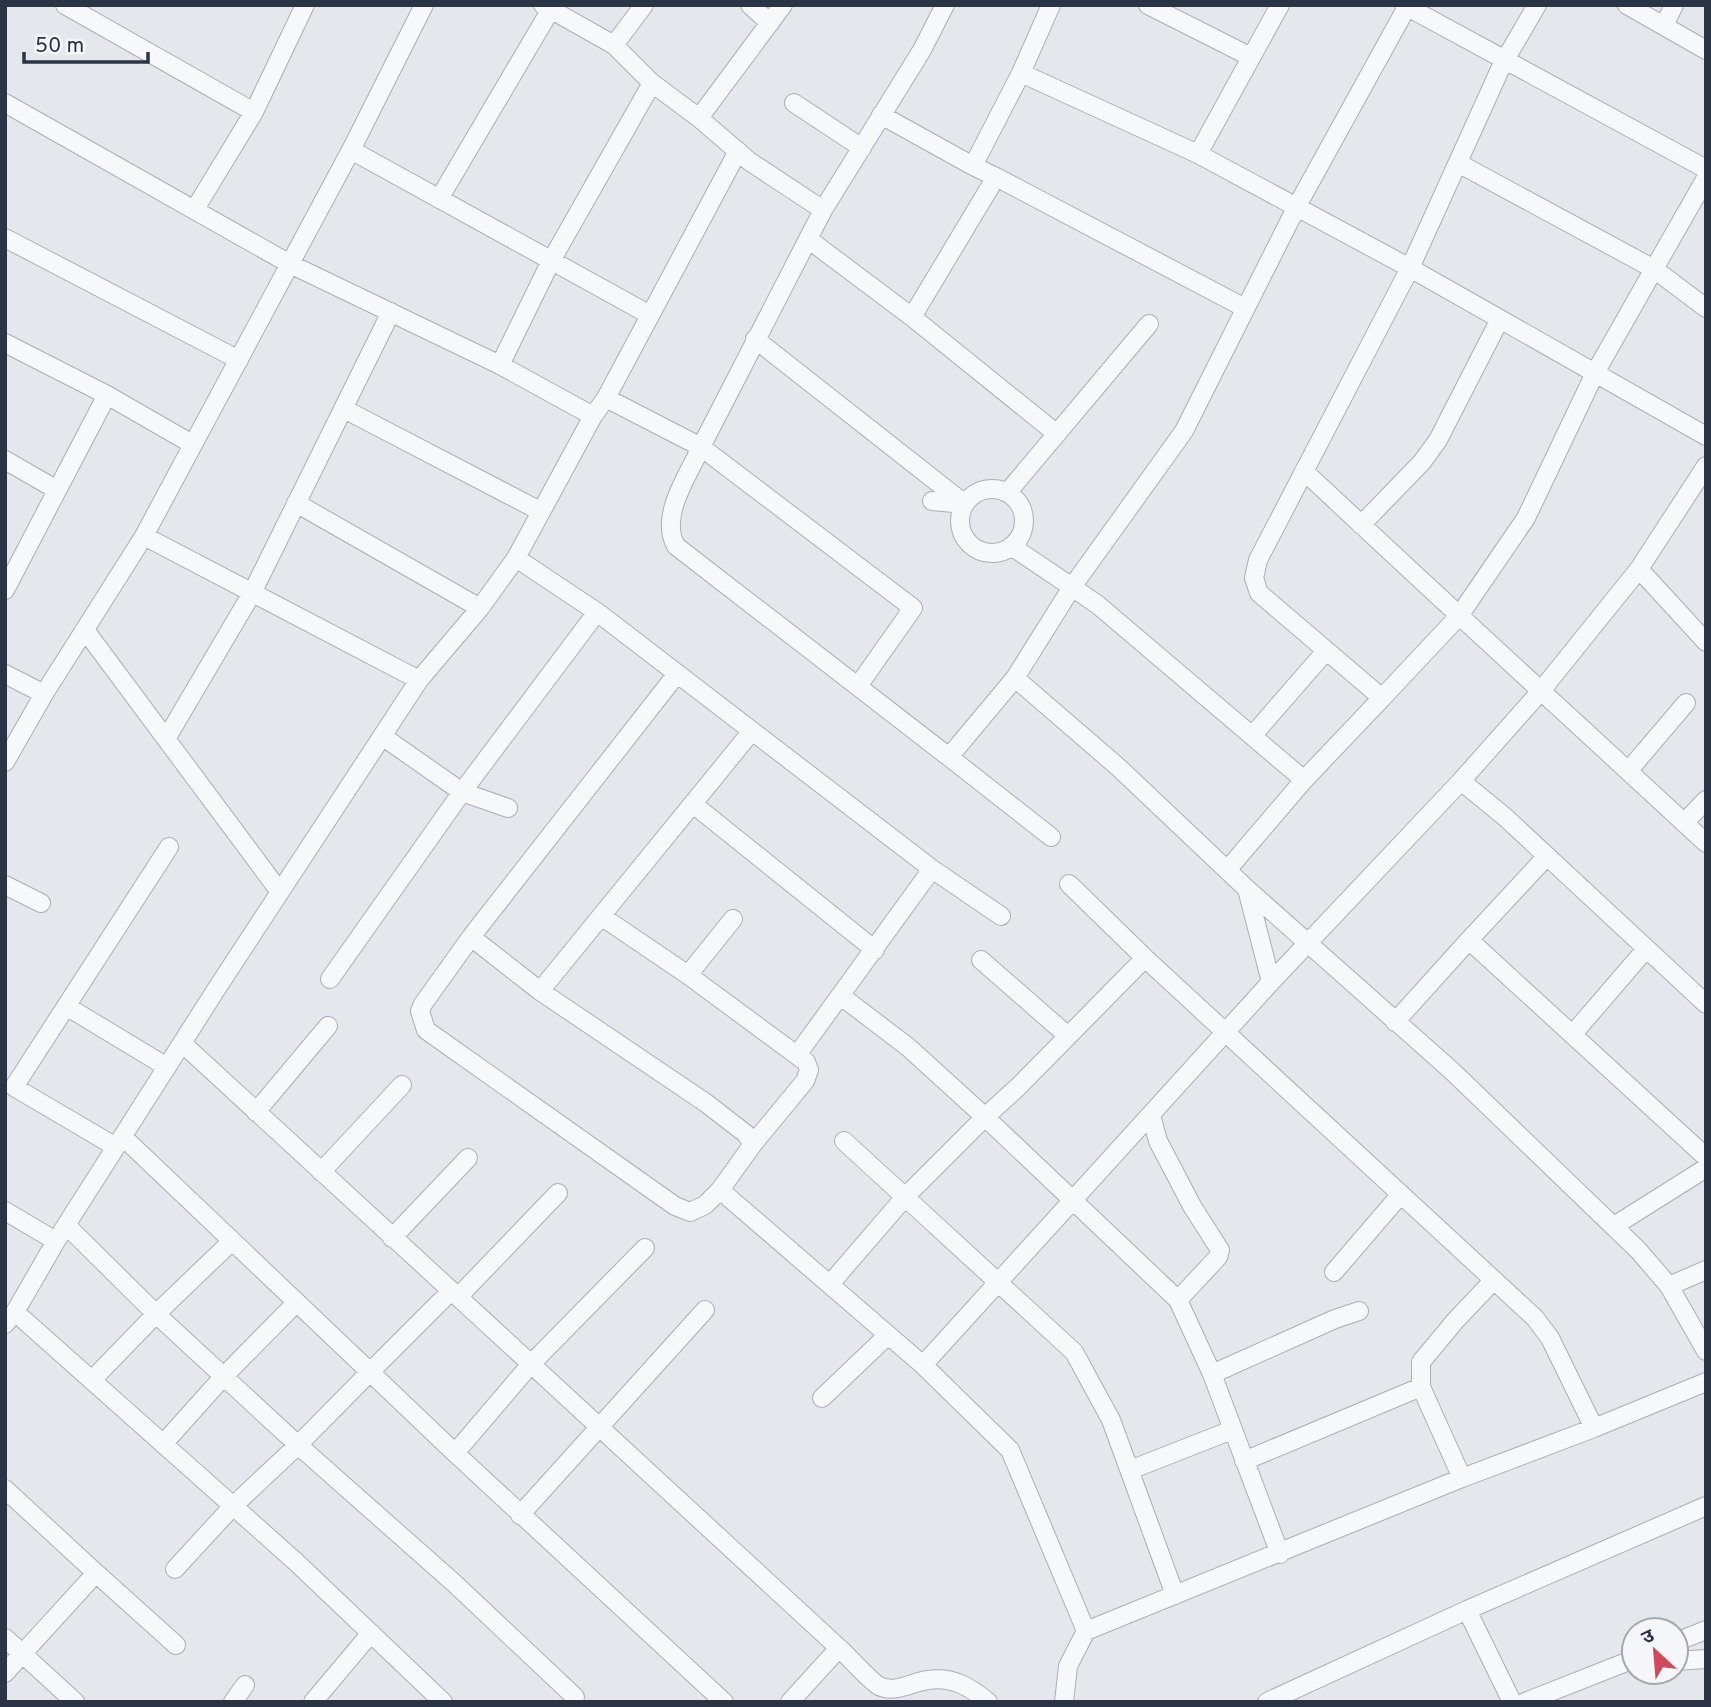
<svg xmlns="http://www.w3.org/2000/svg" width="1711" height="1707" viewBox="0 0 1711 1707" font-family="Overpass,'Noto Sans Devanagari',sans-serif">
<rect width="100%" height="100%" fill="#e4e7ec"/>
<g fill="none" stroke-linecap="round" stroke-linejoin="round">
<defs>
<path id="street" d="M65,5l189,107 51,-107
M543,5l71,40 38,38
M750,5l20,18
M1148,5l103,52
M1404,5l302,164
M1537,5l-35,60 -92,203 296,168
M1627,5l79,45
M1664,26l10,-21
M614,45l30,-40
M5,103l285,161 210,101 93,51 13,-18 95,49c-13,29 -42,69 -25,99l273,211 66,-79 57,-91 26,18 206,175 78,-82 -123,-105 -5,-15 4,-18 152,-292 -212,-114 -177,-81 30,-68
M794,103l68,45
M881,115l92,51
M699,118l50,43 74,49
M351,150l299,165
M1198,154l82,-149
M996,177l249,131
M1706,178l-52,91 52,39
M439,199l112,-190
M195,209l59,-97
M5,238l234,122
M808,239l104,78 84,-140 -23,-11 48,-93
M912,317l145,117
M755,339l210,165
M5,343l102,52 85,49
M500,365l51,-104 101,-178 47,35 84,-113
M606,398l132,-247
M344,409l196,102
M5,460l52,30
M1706,466l-67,103 -99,123 -79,89 44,36 201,187
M1304,471c133,125 268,248 402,372
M960 521a32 32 0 1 1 64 0a32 32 0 1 1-64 0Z
M1007,493l142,-169
M932,501l33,3
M296,503l184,105
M1361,525l61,-63 16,-22 62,-121
M144,536l275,144
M1011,546l61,41 112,-156 113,-225 111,-201
M516,558l81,54 335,257 -135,186
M1639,569l67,73
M5,590l102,-195
M85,630l195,262
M5,674l39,20 100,-158 207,-386 73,-145
M676,675l-205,262 -48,67 -3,7 6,19 249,176 15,6 15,-7 15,-15 203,175 87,85 76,181 376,-153 132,-50 112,-46
M1015,678l102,88 130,123 205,182 186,179 31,36 37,65
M858,686l55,-78 -212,-161 122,-237 99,-160 23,-45
M1382,698l77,-82 67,-98 69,-145 59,-104 -196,-106
M382,736l80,56 46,16
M1252,736l74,-85
M166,739l86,-146 139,-281
M949,757l102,80
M5,762l39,-68
M1629,770l57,-67
M693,804l182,146
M1684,823l22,-23
M932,869l69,47
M1228,869l76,-89
M1069,884l76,74 390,360 15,20 44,90
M5,885l36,18
M1247,889l24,93
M601,916l87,59 118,87 3,8 -4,11 -52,63
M471,937l69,54 212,-260
M1469,940l78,-84
M1145,958l-127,129 -33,30 193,183 34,74 68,180
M981,960l87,76
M688,975l45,-56
M330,979l132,-187 135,-180
M540,991l166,112 40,31 7,10 -33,46
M841,996l67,51 77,70 -80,80 -61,-56
M66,1006l101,61
M1395,1022l74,-82 237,217
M1572,1035l74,-86
M182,1043l349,321 114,-116
M256,1112l72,-86
M1151,1115l7,26 34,65 28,44 -2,7 -40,43
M123,1137l247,235 81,-81
M116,1147l-102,-60 155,-240
M321,1172l81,-87
M5,1211l51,30
M66,1225l90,89 -64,66
M1614,1226l92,-58
M392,1238l76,-80
M231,1242l-75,72 142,131 72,-73 85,81 76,-89 308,284 -49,54
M1334,1272l67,-78
M830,1284l75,-87 169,155 37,68 64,175
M1669,1286l37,-16
M458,1297l100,-104
M15,1312l281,250 147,140
M5,1324l10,-12 41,-71 163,-256 200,-305 61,-72 36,-50 77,-142
M923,1365l348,-383 190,-201
M1212,1374l123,-55 24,-8
M822,1398l66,-63
M163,1444l61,-68 72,-73
M455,1453l269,249
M1244,1461l177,-74
M1130,1470l102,-40
M1462,1478l-41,-91v-25l34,-41 38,-40
M5,1489l91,84 -91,100
M520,1515l185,-205
M175,1569l58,-63 65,-61 156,138 121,114
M96,1573l80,72
M1467,1610l239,-104
M5,1638l70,64
M1676,1642l30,-12
M839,1648c10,9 30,32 40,38 16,8 33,-4 49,-6 24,-4 42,7 60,22
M1676,1661l30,-2
M233,1702l12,-17
M313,1702l58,-69
M1064,1702l4,-36 18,-35
M1267,1702l200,-92 45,92
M1525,1702l109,-43"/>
</defs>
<use href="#street" stroke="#a9aeb7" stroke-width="20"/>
<use href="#street" stroke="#f7f8fa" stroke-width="18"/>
</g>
<rect width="1711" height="1707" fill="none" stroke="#2b3445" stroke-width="14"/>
<g transform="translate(1655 1651) rotate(334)"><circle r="33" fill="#f4f6f9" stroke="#a4a8b1" stroke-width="2"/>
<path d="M0-5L12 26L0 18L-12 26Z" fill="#d1495b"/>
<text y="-10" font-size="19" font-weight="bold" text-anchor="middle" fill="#2b3445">उ</text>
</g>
<path d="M24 52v10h124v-10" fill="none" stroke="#2b3445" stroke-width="3.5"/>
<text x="35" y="52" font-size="21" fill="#2b3445" stroke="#f4f6f9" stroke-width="5" paint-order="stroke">50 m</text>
</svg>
